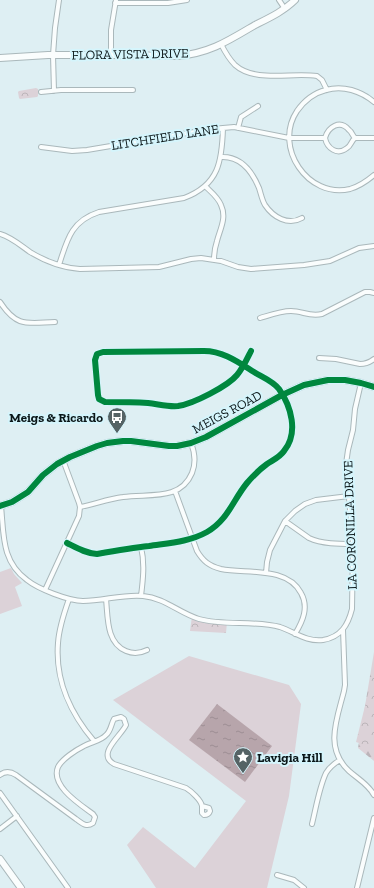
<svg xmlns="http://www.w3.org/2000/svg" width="374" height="888" viewBox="0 0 374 888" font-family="'Zilla Slab',serif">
<defs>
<pattern id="forest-firs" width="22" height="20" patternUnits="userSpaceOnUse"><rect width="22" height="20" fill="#dcd2d8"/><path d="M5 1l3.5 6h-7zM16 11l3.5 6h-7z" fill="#bbb4b9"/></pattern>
<pattern id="park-crowns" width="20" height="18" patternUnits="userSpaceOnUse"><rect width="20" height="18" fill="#dcd2d8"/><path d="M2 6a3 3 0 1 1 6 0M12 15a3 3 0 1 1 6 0" fill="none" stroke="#bbb4b9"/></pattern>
<pattern id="water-ripples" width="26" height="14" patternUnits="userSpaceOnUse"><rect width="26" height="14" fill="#b7a5ab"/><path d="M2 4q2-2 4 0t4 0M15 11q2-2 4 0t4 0" fill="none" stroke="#9c8d93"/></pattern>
</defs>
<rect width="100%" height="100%" fill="#deeff3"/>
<path fill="#dcd2d8" d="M11,568l3,6 8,9 -7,4 7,19 -22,8v-42z
M189,656l100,29 12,19 -12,92 -22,92h-111l-29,-43 16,-18 52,41 51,-67 -133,-101z"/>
<path fill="url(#forest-firs)" d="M374,652v109l-16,-13z"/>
<path fill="url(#park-crowns)" d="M36,88l2,1v7l-1,1 -17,2 -1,-1 -1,-6 1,-1z
M192,616l35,6 -1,11 -36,-2z
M374,670v78l-18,-6z"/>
<path fill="url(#water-ripples)" d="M217,704l55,42 -27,36 -56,-42z"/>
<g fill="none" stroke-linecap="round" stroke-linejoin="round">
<defs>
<path id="street" d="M279,0l6,9
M115,3h53l19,-3
M221,44c4,8 8,15 14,21 20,18 57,7 82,11l5,4 5,10
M111,55v-25l5,-30
M54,91l-1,-36 2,-27 4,-28
M41,92l20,-2h72
M374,102c-13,-11 -31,-17 -48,-12 -12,3 -22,11 -29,21 -24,36 11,88 53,78 10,-3 17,-8 24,-14
M238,128l3,-11 17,-11
M325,138c2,10 12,18 22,10 4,-2 4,-7 8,-10
M41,147l31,4 15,-1 125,-21 22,-2 55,11h36c3,-11 15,-19 24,-8 3,2 3,5 6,8h19
M221,157c19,-1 31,14 38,31 2,6 3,12 6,17 8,12 23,21 37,13
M205,186c6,6 13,11 16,19 6,13 -1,24 -4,36 -2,6 -3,13 -3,19
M0,234c11,3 20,11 30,18 15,9 32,16 50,17l79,-2 32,-8 10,-1 20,3 17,6 13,2 53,-4 26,-4 29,-13 15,-2
M59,265c8,-25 12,-44 40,-53l85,-14c35,-13 38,-37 39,-70
M0,302c17,26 27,21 55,20
M260,318c10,-3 21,-7 31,-7 12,0 18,6 31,3l43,-22h5l4,1
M319,358l17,1 24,5c5,0 10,-2 14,-5
M175,491l22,60c6,10 12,15 24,18 25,5 66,-3 80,24 8,14 2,28 -6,41
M1,506c3,28 0,55 26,74 11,9 42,21 56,21 20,0 40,-7 60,-5 22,2 36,17 56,23 25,7 56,1 81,8 15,5 26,15 43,13 18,-3 25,-15 29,-31l1,-65 -7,-80 2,-14 5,-20 2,-21 6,-26
M80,507c15,-3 28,-8 43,-10 24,-4 57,5 69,-24 4,-10 3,-20 -1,-30
M285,521l24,17c13,6 30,6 44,6
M67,543c10,5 18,10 30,11 17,-3 34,-6 52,-8 20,-3 40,-4 58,-14 21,-12 26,-32 40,-49 6,-7 13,-14 20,-19 6,-4 13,-7 17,-13 15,-18 7,-45 -5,-62 -6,-8 -17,-12 -25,-17 -16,-10 -31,-21 -50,-21l-101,1 -6,2 -2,6 3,35 1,4 6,3c14,0 28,0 43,1 10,1 20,4 30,3 15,-2 50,-20 59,-31 6,-7 10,-16 14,-24
M141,547c4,16 2,33 0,49
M266,573l1,-11 3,-12 15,-29 10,-10 10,-7 11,-4 33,-4
M45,590l34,-74 1,-9 -1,-4 -16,-43
M69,599c-5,14 -10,29 -11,44 -3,37 13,71 36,98
M106,599c2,18 0,44 20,52 7,3 15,2 21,-1
M343,630l2,55 -1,6c-7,28 -20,57 5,80 9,8 19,13 25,24
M0,775c5,-4 10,-4 16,0l60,44c6,4 10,9 17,4l2,-6 -2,-3c-12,-9 -43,-28 -35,-47 4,-8 18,-17 26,-21 7,-4 17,-5 22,-11 5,-4 5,-11 8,-16l7,-2 3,2 2,6c-5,11 -30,29 -12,39l72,24c5,3 15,12 16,18 0,2 0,5 0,7l2,2c3,0 5,-1 6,-4l-1,-3 -7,-2
M0,793l68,95
M312,824c4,-16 7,-36 14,-51 3,-5 9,-10 14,-13
M0,829l17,-13
M277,875l17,5 10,8
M357,888l17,-70"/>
<path id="secondary" d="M0,58l48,-3h63l67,1c32,-3 50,-15 77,-31 14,-7 29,-14 40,-25
M0,506l12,-4 16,-10 15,-17 14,-11 13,-7 27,-11 10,-3 16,-2h8l38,5h8l14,-3 15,-6 76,-42 22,-10 24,-5h17l16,3 13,4
M0,859l21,29"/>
</defs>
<use href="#street" stroke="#aab8bb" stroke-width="6"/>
<use href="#secondary" stroke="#aab8bb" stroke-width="8"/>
<use href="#street" stroke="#fafdfd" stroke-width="4"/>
<use href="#secondary" stroke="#fafdfd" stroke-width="6"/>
<defs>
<path id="cycleway" d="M0,506l12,-4 16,-10 15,-17 14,-11 13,-7 27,-11 10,-3 16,-2h8l38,5h8l14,-3 15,-6 76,-42 22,-10 24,-5h17l16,3 13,4
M67,543c10,5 18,10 30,11 17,-3 34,-6 52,-8 20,-3 40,-4 58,-14 21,-12 26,-32 40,-49 6,-7 13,-14 20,-19 6,-4 13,-7 17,-13 15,-18 7,-45 -5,-62 -6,-8 -17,-12 -25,-17 -16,-10 -31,-21 -50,-21l-101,1 -6,2 -2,6 3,35 1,4 6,3c14,0 28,0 43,1 10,1 20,4 30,3 15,-2 50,-20 59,-31 6,-7 10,-16 14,-24"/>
</defs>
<use href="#cycleway" stroke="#d5f5fc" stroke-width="8"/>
<use href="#cycleway" stroke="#00873e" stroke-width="6"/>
</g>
<defs>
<symbol id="bus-pin" viewBox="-11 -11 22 30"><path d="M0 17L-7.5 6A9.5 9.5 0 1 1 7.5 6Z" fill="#556365" stroke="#d5f5fc"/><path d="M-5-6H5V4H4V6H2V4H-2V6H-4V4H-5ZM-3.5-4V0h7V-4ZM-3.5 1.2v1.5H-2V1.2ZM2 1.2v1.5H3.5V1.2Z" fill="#fff"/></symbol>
<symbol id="sight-pin" viewBox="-11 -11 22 30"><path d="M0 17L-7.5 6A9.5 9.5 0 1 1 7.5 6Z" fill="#556365" stroke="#d5f5fc"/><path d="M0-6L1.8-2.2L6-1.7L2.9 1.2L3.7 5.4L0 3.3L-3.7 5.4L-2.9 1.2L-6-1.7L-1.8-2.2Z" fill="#fff"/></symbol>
</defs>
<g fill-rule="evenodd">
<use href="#bus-pin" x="106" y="406" width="22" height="30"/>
<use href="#sight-pin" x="232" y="746" width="22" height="30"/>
</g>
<g text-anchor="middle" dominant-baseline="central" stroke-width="4" stroke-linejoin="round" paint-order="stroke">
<g font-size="13" fill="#0b1719" stroke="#d5f5fc">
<text transform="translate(130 54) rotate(-1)">FLORA VISTA DRIVE</text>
<text transform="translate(165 137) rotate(-9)">LITCHFIELD LANE</text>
<text transform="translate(227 412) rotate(-28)">MEIGS ROAD</text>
<text transform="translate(350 525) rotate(-92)">LA CORONILLA DRIVE</text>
</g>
<g font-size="13" font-weight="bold" fill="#0b1719" stroke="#d5f5fc" text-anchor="end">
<text x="103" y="417">Meigs &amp; Ricardo</text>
<text x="257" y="757" text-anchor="start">Lavigia Hill</text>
</g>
</g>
</svg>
